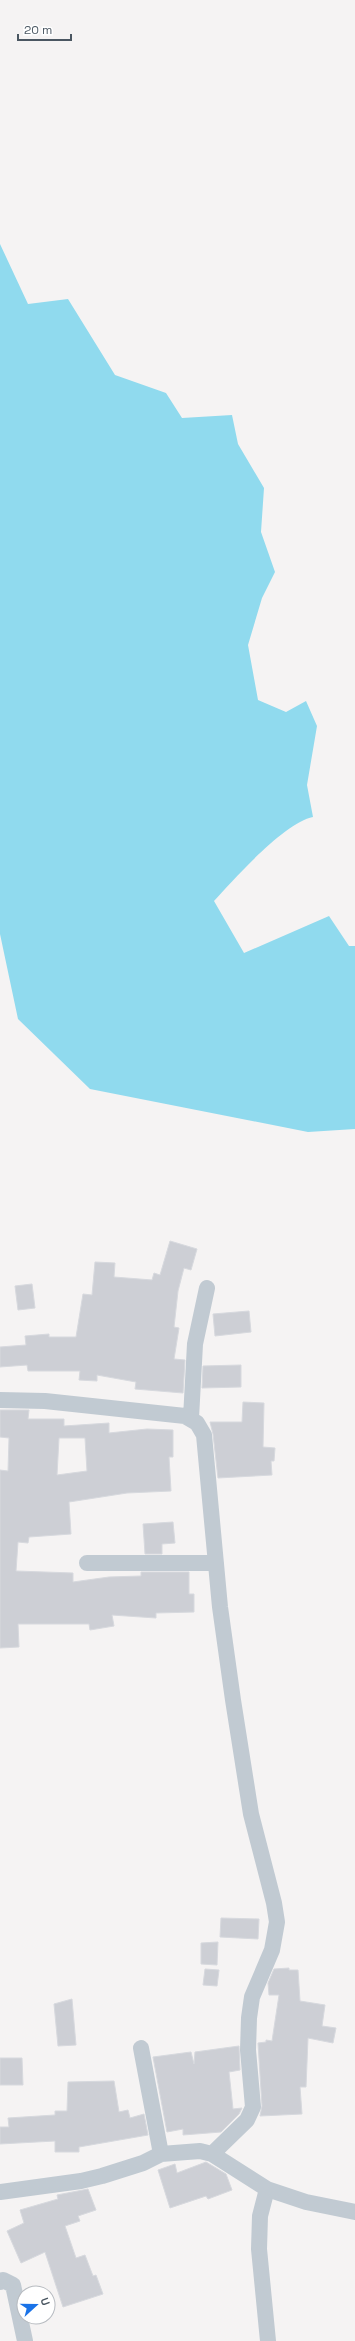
<svg xmlns="http://www.w3.org/2000/svg" width="355" height="2341" viewBox="0 0 355 2341" font-family="'Space Grotesk',sans-serif">
<rect width="100%" height="100%" fill="#f5f3f3"/>
<path fill="#90daee" d="M0,244l28,60 40,-5 47,76 51,18 16,25 50,-3 6,29 26,44 -3,44 14,40 -13,26 -14,47 10,55 28,12 20,-11 11,25 -10,59 6,32c-28,5 -79,62 -99,84l30,52 85,-37 20,30h6v183l-47,3 -218,-43 -72,-70 -18,-85z"/>
<path fill="#cdcfd5" stroke="#d7d9de" fill-rule="evenodd" d="M170,1241l27,8 -6,21 -7,-2 -6,23 -4,36 5,1 -5,31 11,1 -2,33 -48,-4 1,-7 -39,-7v6l-18,-1 1,-9h-52l-1,-6 -27,2v-20l26,-2 -1,-9 24,-2v3h27l7,-43 9,1 3,-33 20,1 -1,14 38,3 2,-7 6,2z
M32,1284l3,24 -17,2 -3,-24z
M249,1311l2,21 -36,4 -2,-22z
M241,1365v22l-39,1 1,-22z
M243,1402l21,1 -1,44 12,1 -1,13h-3l1,14 -54,3 -5,-44 -3,-12h32z
M0,1410h29l-1,9h36v7l45,-3v10l38,-4 26,1v27h-4l2,34 -44,2 -58,9 2,32 -42,3 -1,6 -10,-1 -2,29 57,2v9l36,-5 32,-1v-4h48v22h5v18l-38,1v5l-44,-3 2,11 -24,4 -1,-6h-71l1,23 -19,1v-178l8,1 1,-33 -9,-1zM59,1438h26l2,33 -30,4z
M173,1522l2,21 -13,1v10h-17l-2,-30z
M221,1918l38,1 -1,20 -38,-2z
M218,1942l-1,23 -16,-1v-21z
M289,1968v2h9l2,31 25,4 -3,21 14,2 -3,15 -25,-5 -2,49h-6l2,27 -42,2 2,-10 -4,-63 8,-1v-2l6,1 7,-46h-10l-1,-12 6,-14z
M205,1969l14,1 -2,16 -14,-1z
M72,1999l4,46 -18,1 -4,-42z
M239,2046l1,24 -11,2 4,37 9,-1 -3,6 -18,18 -38,3v-6l-16,3 -14,-75 38,-5 3,12 1,-12z
M0,2058h22l1,27h-23z
M114,2081l5,31 9,-2 2,8 14,-4 4,21 -69,12v5h-24v-11l-55,3v-17h9l-1,-9 47,-3v-4h12l1,-29z
M206,2162l20,12 6,16 -24,9 -2,-3 -36,12 -12,-38 17,-6 2,9z
M88,2189l8,21 -18,6 2,5 -15,5 11,32 9,-3 8,21 3,-1 7,19 -40,13 -18,-55 -24,11 -14,-32 17,-8 -4,-13 38,-11 -1,-4z"/>
<g fill="none" stroke-linecap="round" stroke-linejoin="round">
<path stroke="#c1cad2" stroke-width="16" d="M0,1400l45,1 140,15 12,7 7,12 16,172 13,93 18,114 23,89 3,19 -5,28 -20,47 -3,21 -1,32 5,57 -6,13 -35,34
M191,1418l4,-74 12,-56
M87,1563h129
M141,2048l20,106
M267,2189l-7,27 -1,33 9,92
M0,2192l81,-11 21,-5 41,-13 18,-9 39,-3 12,3 55,35 39,13 49,10
M0,2282l3,-2 10,5 12,56"/>
</g>
<g transform="translate(36 2305) rotate(69)"><circle r="19" fill="#ffffff" stroke="#b7bbc0"/>
<path d="M0-3L7 15L0 10L-7 15Z" fill="#1a73e8"/>
<text y="-6" font-size="11" font-weight="bold" text-anchor="middle" fill="#4a5661">U</text>
</g>
<path d="M18 34v6h53v-6" fill="none" stroke="#4a5661" stroke-width="2"/>
<text x="24" y="34" font-size="12" fill="#4a5661" stroke="#ffffff" stroke-width="3" paint-order="stroke">20 m</text>
</svg>
